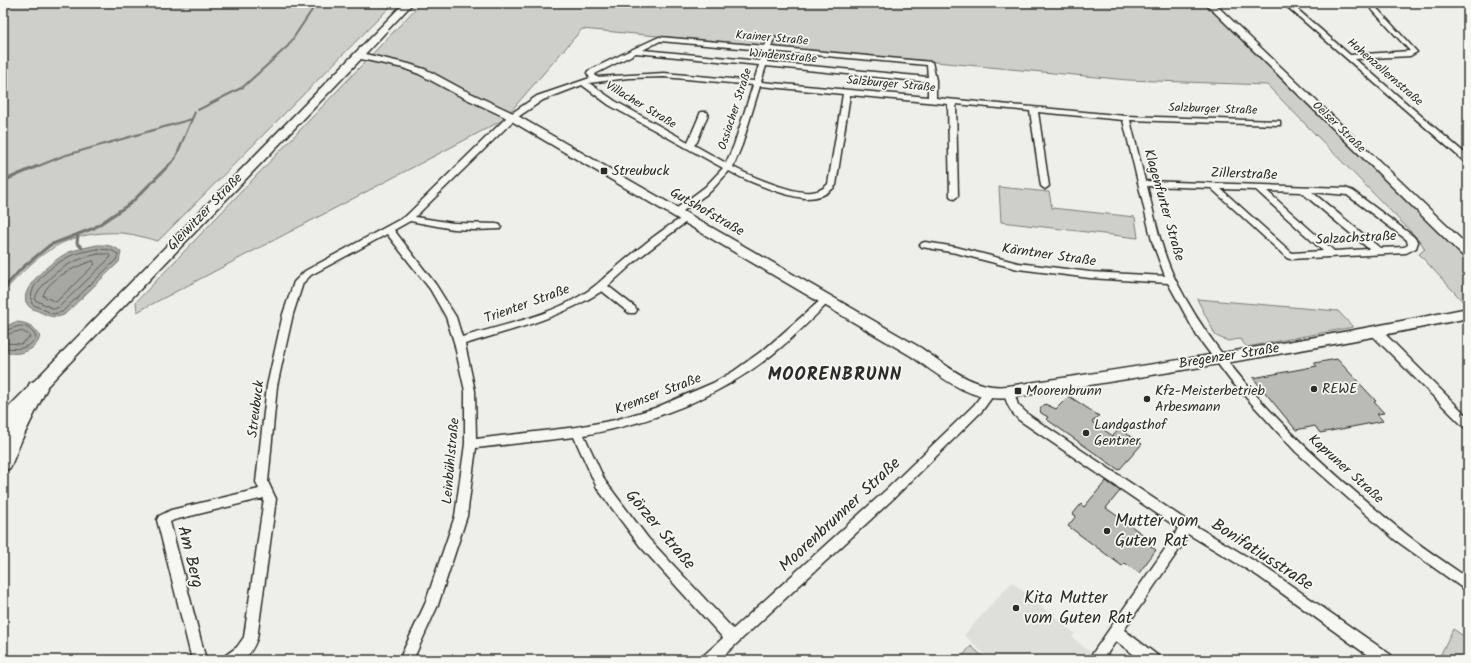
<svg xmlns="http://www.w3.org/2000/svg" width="1471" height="663" viewBox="0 0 1471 663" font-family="Kalam,sans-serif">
<rect width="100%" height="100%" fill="#eeeeea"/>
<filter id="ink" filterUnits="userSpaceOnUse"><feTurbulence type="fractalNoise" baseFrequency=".025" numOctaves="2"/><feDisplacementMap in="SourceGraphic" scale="8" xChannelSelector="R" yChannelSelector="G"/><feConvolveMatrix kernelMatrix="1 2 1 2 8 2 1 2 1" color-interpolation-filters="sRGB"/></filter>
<g filter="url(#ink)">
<path fill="#dededb" d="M1012,582l63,52 -3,3 19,16 -5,7h-95l-27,-25z"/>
<path fill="#cececa" stroke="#7c7c7a" d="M3,3h391l-236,238c-12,-3 -24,-7 -36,-8 -56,-3 -84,20 -119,60z
M421,3h784l263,257v47l-49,-53 6,-5 -6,-9 -152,-155 -139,-5 -546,-51 -79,91 -366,192 -1,-10z
M999,187l50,5 3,16 83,9 3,21 -137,-16z
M1197,299l141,12 15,16 -106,20 -7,-8 -12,2 -12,-5z
M1453,629l15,10v21h-30z
M971,646l16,14h-28z"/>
<path fill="#a6a6a3" stroke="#757573" d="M97,245c9,0 17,0 24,7l-2,10 -55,53c-10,4 -15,1 -24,-3 -4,-2 -10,-3 -13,-8 -10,-16 29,-46 42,-52 9,-3 19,-5 28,-7z
M15,322c11,0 20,4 25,14 -3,16 -25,21 -37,15v-23z"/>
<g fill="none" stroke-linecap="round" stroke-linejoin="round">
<path stroke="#5c5c5b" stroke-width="1" d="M97,249l14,1 7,4 -2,6 -54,52 -9,2 -21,-10c-6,-20 22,-40 38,-48 8,-4 18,-5 27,-7z
M98,254h10l3,3 -52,50 -5,2 -19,-9c1,-7 5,-11 9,-16 15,-17 32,-25 54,-30z
M93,261l2,3 -39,38 -13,-6c4,-17 35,-31 50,-35z
M3,331c14,-3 22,-12 33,6 -7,13 -19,12 -33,11
M3,336c9,-3 20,-9 27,1l-9,7 -18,-1"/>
<path stroke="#757573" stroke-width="2" d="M198,110l45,-23 45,-41 26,-39 6,-4
M36,167l27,-11 129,-37
M167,167l8,-8 20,-47"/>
<path stroke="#757573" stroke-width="3" d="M3,181l35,-15
M78,235l-1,8 5,5
M3,289l19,-21 28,-23 44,-17 37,-25 37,-37"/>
</g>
<path fill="#babab7" stroke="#2b2b2b" d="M1337,359l39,42 -2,1 10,11 -7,1 6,7 -63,12 -5,-7 -19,4 -43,-52 64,-12 -3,-3z
M1069,396l30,20 -7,6 21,14 6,-7 23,15 -23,26 -73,-51 2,-2 -7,-4 -1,-4 5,-5 11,5z
M1106,481l14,10 -14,17 39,28 -3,4 14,10 -17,23 -14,-10 -3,3 -54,-40 8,-10 -3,-2 8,-10 3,3z"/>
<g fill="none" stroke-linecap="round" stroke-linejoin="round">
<defs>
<path id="street" d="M1283,3h7l60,52 60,-4 -44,-48h6l45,49 -7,4 -55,3 113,97v6h-3z
M1459,3h7l2,2v5z
M773,36l3,2 -3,3 -2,6 161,15 4,18v18l190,18 154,5v4h-3l-147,-5 15,61 200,7 8,3 60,45 5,6 -2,6 -10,5 -116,6 -3,-1 -76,-70 -64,-2c8,32 14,65 29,95 50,98 141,181 226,250 21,17 44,32 66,47v14l-74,-53 -98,-87 -66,-72 -33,-44 -29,-53 -78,-5 -72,-9 -62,-16 -34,-6 -2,-2 2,-2 3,-1 31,5 62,16 72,9 75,4 -13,-35 -29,-121 -85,-8 11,74 -4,3 -4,-3 -11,-75 -74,-7 2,92 -4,3 -4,-3 -2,-92 -98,-9 -14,90c-7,9 -18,13 -30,13 -19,-1 -60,-17 -77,-27l-18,20 -35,25 -3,-1 -1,-2 1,-2 32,-24 18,-19 -114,-63 -27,-20 -39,15 -28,19 -100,98 38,6 44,1 3,1 1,2 -1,2 -25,1 -22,-1 -43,-8 -16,9 42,55 20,32 6,20c48,-14 105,-24 142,-59 12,-10 72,-64 85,-61l1,2 -50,38 -32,29 27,21 2,3 -2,3h-6l-27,-22c-42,27 -90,39 -137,53l10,47 1,48 101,-12 38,-7 40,-12 58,-25 21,-12 32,-23 57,-50h6l2,2 -2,2c-18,18 -36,36 -56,52 -54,43 -121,69 -189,81l21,46 43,57 85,91 153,-139 88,-85c5,-6 11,-18 20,-15l1,3 -13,18 -88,87 -175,162h-17l2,-5 19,-17 -83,-92 -43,-58 -23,-51 -98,11 -9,68 -29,89 -25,55h-14l26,-56 30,-88 10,-72v-53l-11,-49 -8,-25 -16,-28 -43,-55 -76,41 -8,8 -10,31 -16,72 -9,96 8,17 -19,140c-9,21 -12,21 -33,21l2,-5 11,-8 7,-10 20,-139 -90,22 -4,2 36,138h-14l-35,-140 2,-4 12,-6 88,-21 -3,-7 11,-96 16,-72 11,-32 11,-11 101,-55 103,-101 28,-19 53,-18 -3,-5 1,-2 43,-21 28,-13 106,9 3,-7zM660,41l103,9 -3,11 -117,-11zM770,51l157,14 1,12 -161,-15zM636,53l123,12 -5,16 -90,-8 -68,4 -1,-3zM766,66l162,16v15l-167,-15zM664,77l89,8 -19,60 -8,18 -32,-18 3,-3 11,-28 -1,-2h-6l-1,2 -12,28 -73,-41 -26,-18 39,-5zM760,86l83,8 -15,90c-5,5 -9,7 -16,8 -17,3 -64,-17 -79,-25l9,-22zM1221,189l35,1 67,61 -31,2zM1267,191l34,1 68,57 -35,2zM1312,192l35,3 60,45 1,5 -4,2 -24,1z
M1376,328l4,1 88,88v12l-4,-2 -92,-92 -1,-3 1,-3z
M1009,388l4,1 5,16 12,11 159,106 77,46 125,87 2,5h-19l-116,-84 -70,-42 -5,10 -59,86 33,25 2,5h-18l-25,-19 -13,19h-15l86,-124 4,-8 -159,-108c-9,-8 -13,-17 -15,-28l1,-3z"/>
<path id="secondary" d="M404,3h9l-48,51 44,10 18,6 37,20 47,22 410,236c26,18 53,42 86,38 154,-22 308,-47 461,-78v10c-152,32 -306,55 -459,80 -38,5 -69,-22 -98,-42l-408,-240 -47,-22 -37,-20 -16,-6 -42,-9 -353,368 -5,2v-16z
M1205,3h9l254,243v11l-5,-1z"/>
<path id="highway" d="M37,380l7,3 3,5 -25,51 -12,29 -7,3v-34l27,-54z"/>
</defs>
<use href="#street" stroke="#2b2b2b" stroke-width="3"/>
<use href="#secondary" stroke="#2b2b2b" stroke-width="3"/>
<use href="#highway" stroke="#2b2b2b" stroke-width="3"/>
<use href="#street" fill="#f6f6f2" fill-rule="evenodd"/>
<use href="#secondary" fill="#f6f6f2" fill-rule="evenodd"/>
<use href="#highway" fill="#f6f6f2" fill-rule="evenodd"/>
</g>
</g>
<g fill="#2b2b2b" stroke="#f6f6f2" stroke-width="1.5">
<rect x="600" y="167" width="8" height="8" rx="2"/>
<circle cx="1314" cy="389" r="4"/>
<rect x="1014" y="387" width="8" height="8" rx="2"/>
<circle cx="1147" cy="399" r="4"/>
<circle cx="1086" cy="433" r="4"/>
<circle cx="1107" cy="531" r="4"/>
<circle cx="1016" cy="608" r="4"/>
</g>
<g text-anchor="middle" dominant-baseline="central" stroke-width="3.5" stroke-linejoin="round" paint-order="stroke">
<g font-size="12" fill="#2b2b2b" stroke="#f6f6f2">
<text transform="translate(772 38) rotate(5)">Krainer Straße</text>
<text transform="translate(783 56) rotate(5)">Windenstraße</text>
<text transform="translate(1385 72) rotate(41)">Hohenzollernstraße</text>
<text transform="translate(891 84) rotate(5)">Salzburger Straße</text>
<text transform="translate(641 105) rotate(31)">Villacher Straße</text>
<text transform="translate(735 109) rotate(-72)">Ossiacher Straße</text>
<text transform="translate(1213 109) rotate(2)">Salzburger Straße</text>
<text transform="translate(1339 127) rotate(44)">Oelser Straße</text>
</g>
<g font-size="14" fill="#2b2b2b" stroke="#f6f6f2" text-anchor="start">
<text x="612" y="171">Streubuck</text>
<text x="1322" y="389">REWE</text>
<text x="1026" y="391">Moorenbrunn</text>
<text x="1155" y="391">Kfz-Meisterbetrieb<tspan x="1155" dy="16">Arbesmann</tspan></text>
<text x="1094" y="425">Landgasthof<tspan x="1094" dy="16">Gentner</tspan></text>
</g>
<g font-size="14" fill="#2b2b2b" stroke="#f6f6f2">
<text transform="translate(1244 174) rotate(2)">Zillerstraße</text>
<text transform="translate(1164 205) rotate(74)">Klagenfurter Straße</text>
<text transform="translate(205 212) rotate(-46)">Gleiwitzer Straße</text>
<text transform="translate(707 212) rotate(30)">Gutshofstraße</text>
<text transform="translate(1356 238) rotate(-3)">Salzachstraße</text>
<text transform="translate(1049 255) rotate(8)">Kärntner Straße</text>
<text transform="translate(527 304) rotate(-20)">Trienter Straße</text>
<text transform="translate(1229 356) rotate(-9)">Bregenzer Straße</text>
<text transform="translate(658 394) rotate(-21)">Kremser Straße</text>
<text transform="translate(256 409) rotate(-83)">Streubuck</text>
<text transform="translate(451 461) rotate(-85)">Leinbühlstraße</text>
<text transform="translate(1346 469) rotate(42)">Kapruner Straße</text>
</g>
<g font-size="17" fill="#2b2b2b" stroke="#f6f6f2">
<text transform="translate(840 515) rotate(-43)">Moorenbrunner Straße</text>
<text transform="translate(660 530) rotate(50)">Görzer Straße</text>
<text transform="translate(1262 555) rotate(33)">Bonifatiusstraße</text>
<text transform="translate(190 557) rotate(76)">Am Berg</text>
</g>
<g font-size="17" fill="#2b2b2b" stroke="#f6f6f2" text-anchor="start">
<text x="1115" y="521">Mutter vom<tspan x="1115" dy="20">Guten Rat</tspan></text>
<text x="1024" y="598">Kita Mutter<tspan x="1024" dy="20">vom Guten Rat</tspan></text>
</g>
<g font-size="18" font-weight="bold" letter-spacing="1" fill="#2b2b2b" stroke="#f6f6f2">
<text x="835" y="375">MOORENBRUNN</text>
</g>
</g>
<rect width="1471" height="663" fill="none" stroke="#f6f6f2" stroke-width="16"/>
<rect x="8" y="8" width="1455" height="647" fill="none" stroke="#2b2b2b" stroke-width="1.5" filter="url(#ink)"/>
</svg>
